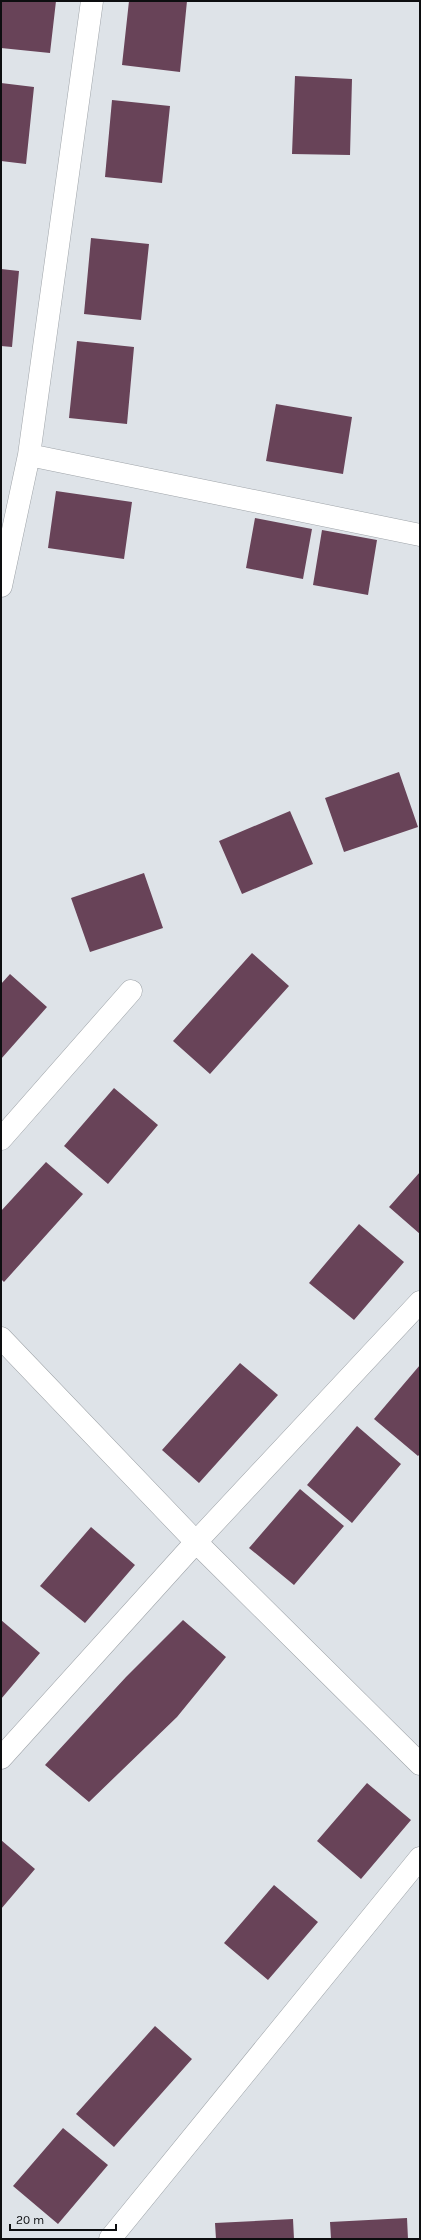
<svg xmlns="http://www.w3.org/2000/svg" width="421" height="2240" viewBox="0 0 421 2240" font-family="Karla,sans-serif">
<rect width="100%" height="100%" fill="#dee3e8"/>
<path fill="#684358" d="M1,1h55l-6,52 -49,-5z
M129,1h58l-7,71 -58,-7z
M295,76l57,3 -2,76 -58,-1z
M1,83l33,4 -8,77 -25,-3z
M112,100l58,6 -8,77 -57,-6z
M91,238l58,6 -8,76 -57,-6z
M1,269l18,2 -7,76 -11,-1z
M77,341l57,6 -7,77 -58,-6z
M276,404l76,13 -9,57 -77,-13z
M56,491l76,11 -8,57 -76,-11z
M255,518l57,11 -9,50 -57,-11z
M322,530l55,10 -9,55 -55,-10z
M399,772l19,55 -74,25 -19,-54z
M290,811l23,53 -71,30 -23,-53z
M144,873l19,55 -73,24 -19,-54z
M252,953l37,33 -79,88 -37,-33z
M10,974l37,33 -46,52v-75z
M114,1088l44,37 -50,59 -44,-38z
M46,1162l37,32 -79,88 -3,-3v-68z
M420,1172v62l-31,-27z
M359,1224l45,38 -50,58 -45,-37z
M240,1363l38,32 -79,88 -37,-33z
M420,1365v89l-2,2 -44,-37z
M357,1426l44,38 -49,59 -45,-38z
M300,1489l44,37 -50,59 -45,-37z
M91,1527l44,38 -50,58 -45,-37z
M1,1620l39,33 -39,46z
M183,1620l43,37 -49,60 -88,85 -44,-37 81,-88z
M367,1783l44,37 -50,59 -44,-38z
M1,1840l34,29 -34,40z
M274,1885l44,37 -50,58 -44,-37z
M155,2026l37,33 -78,88 -38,-33z
M63,2128l45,37 -50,59 -45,-38z
M407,2218l1,21h-77l-1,-17z
M293,2219l1,20h-78l-1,-16z"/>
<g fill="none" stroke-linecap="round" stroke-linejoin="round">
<defs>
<path id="minor" d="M29,455l391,80
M1,586l28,-131 63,-454
M1,1139l130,-148
M1,1338l195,204 224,222
M1,1758l195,-216 224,-240
M110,2239l310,-381"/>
</defs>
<use href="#minor" stroke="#9fa4a9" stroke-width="23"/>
<use href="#minor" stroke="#fff" stroke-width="22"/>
</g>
<rect width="421" height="2240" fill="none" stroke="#0d0e10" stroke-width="4"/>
<path d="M10 2224v6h106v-6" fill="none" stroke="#0d0e10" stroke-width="2"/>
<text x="16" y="2224" font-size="12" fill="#0d0e10" stroke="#dee3e8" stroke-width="3" paint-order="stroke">20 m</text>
</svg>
